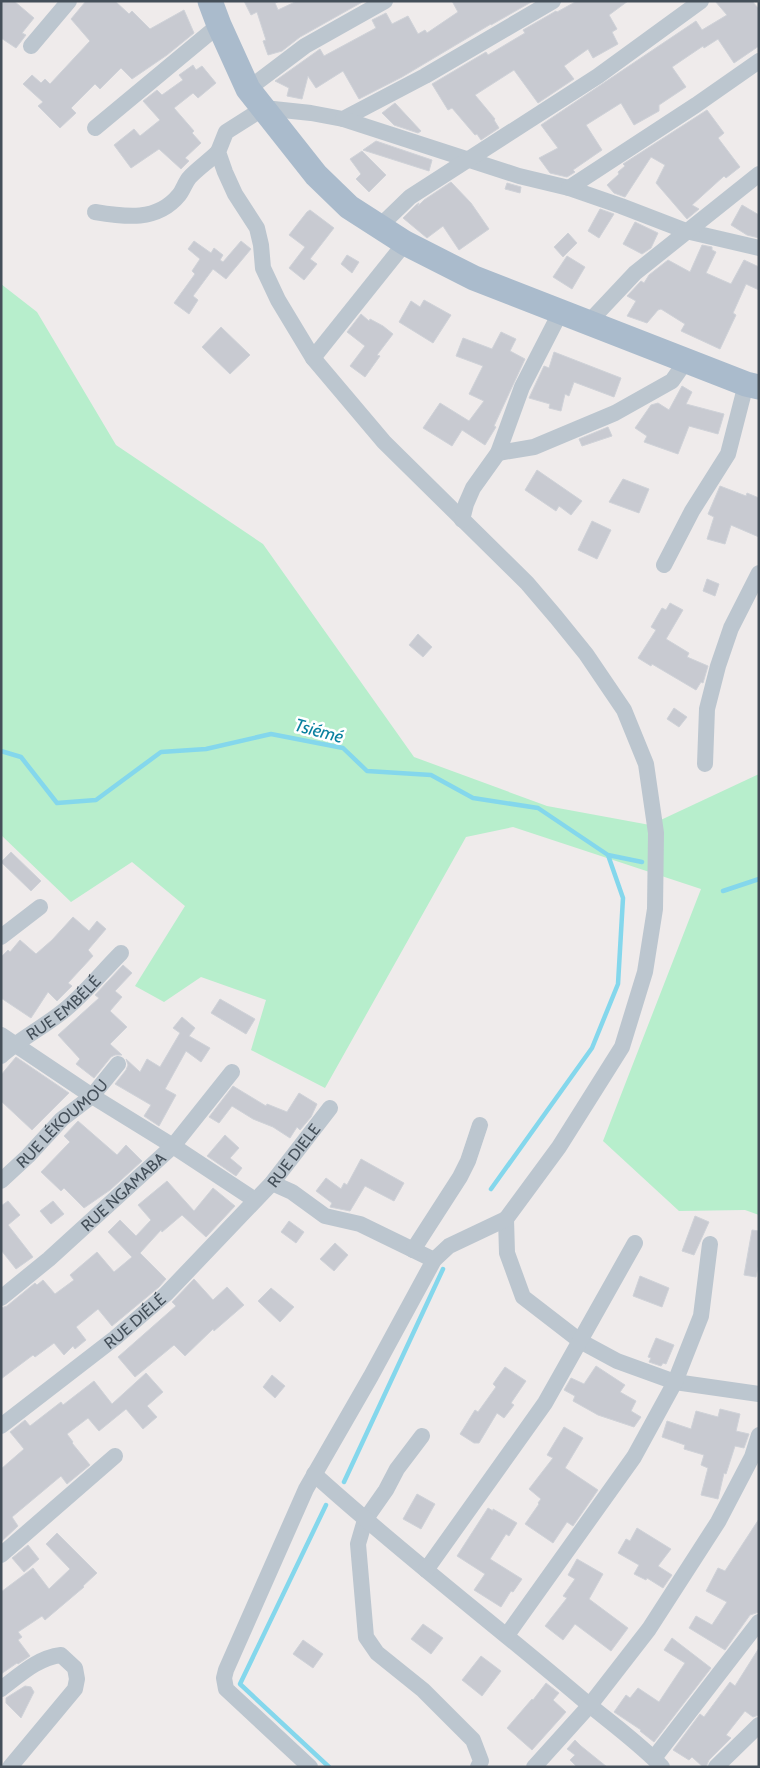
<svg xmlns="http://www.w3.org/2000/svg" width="760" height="1768" viewBox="0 0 760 1768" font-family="Cabin,sans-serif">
<rect width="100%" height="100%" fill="#efebeb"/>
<path fill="#b7eecc" d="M1,284l36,28 79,133 147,99 151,213 133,49 103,19 109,-51v441l-14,-5 -66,1 -76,-70 98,-252 -188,-62 -47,10 -141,251 -74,-38 15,-50 -65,-23 -37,25 -29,-16 50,-80 -53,-44 -61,40 -70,-67z"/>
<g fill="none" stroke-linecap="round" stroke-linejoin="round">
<path stroke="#84d7ec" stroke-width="4.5" d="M1,751l20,6 36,46 39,-3 65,-48 45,-3 65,-15 72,14 24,23 64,4 42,23 65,10 70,47 34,7
M723,891l36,-12
M491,1189l101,-141 26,-64 5,-86 -15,-43
M344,1482l99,-213
M326,1505l-86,179 89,83"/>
</g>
<path fill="#c8cad1" stroke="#cfd2d8" d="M1,1h13l20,17 -12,15 4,2 -10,13 -15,-10z
M86,1h29l14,13 3,-3 18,18 34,-19 10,23 -27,22 -35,24 -11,-11 -21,21 -5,-5 -24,24 5,5 -16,15 -22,-22 5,-4 -20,-18 9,-9 9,8 4,-4 5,5 40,-43 -19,-22z
M244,1h36l-5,2 3,7 19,-9h67l-64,36 -18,14 -14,4 -5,-14 3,-1 -9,-28 -6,3z
M452,1h81l-42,24v-1l-89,53 -43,22 -16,-28 -27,17 -8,-12 -6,23 -15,-3 2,-8 -14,-7 45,-32 4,7 52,-28 -4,-8 14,-7 6,11 16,-8 10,18 7,-4 2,3 31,-21z
M577,1h51l-19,14 8,14 -5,3 6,12 -25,14 -5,-9 -24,17 10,13 -36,24 -24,-33 -39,25 20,24 -1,1 5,8 -18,12 -4,-6 -2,1 -23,-27 -4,2 -16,-26 54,-32 2,3 37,-22 -2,-3 33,-19 1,1z
M715,1h37l7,8v37l-25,17 -16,-24 -14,9 -1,-2 -31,21 14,20 -27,18v6l-25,14 -13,-22 -35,22 16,25 -29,20 2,2 -8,5 -17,-4 -11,-15 19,-10 -17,-23 155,-104 6,9 25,-15z
M193,65l3,5 6,-4 14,17 -18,15 -5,-5 -19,15 20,23 -2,2 9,10 -16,15 4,3 -8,8 -22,-20 -28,19 -17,-23 20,-16 6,7 20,-16 -17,-19 14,-11 5,5 21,-15 -4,-5z
M395,103l26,28 -3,2 -24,-8 -12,-12z
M707,110l17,23 -6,5 22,29 -14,11 -2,-2 -32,29 7,4 -12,10 -31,-36 9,-18 -14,-8 -26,40 -11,-4 -7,-8 12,-11 -1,-2 7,-6 -2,-2z
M376,141l56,19 -3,11 -66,-21z
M362,151l24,24 -17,17 -13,-13 5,-5 -11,-15z
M451,182l20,21 18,26 -30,21 -16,-24 -16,12 -24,-20 13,-13 3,-2 -1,3 6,-6z
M507,183l14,4 -1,6 -15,-4z
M742,205l17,10v23l-12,-3 -16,-10z
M600,209l14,5 -15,24 -11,-7z
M310,210l24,18 -24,31 7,5 -13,16 -15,-12 16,-21 -16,-12 18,-23z
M635,222l23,11 -7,15 -9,6 -19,-10z
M568,233l9,10 -14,14 -9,-10z
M194,241l17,12 3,-5 9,7 -3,5 3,2 18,-21 10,8 -25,30 -13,-10 -20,27 5,4 -9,14 -15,-11 21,-29 -3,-3 8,-12 -12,-10z
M702,245l10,2v3l4,2 -10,21 25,11 13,-24 15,7v23l-13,-6 -13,29 3,2 -16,34 -39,-18 4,-7 -24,-15 -3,1 -11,13 -20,-7 9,-15 -9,-5 14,-15 3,2 5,-8 19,-15 22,12z
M347,255l12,7 -7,11 -11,-9z
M567,256l18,11 -13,22 -19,-12z
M424,300l27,15 -18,28 -34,-21 12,-21 9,6z
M361,314l8,7 1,-2 13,7 10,8 -16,21 3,1 -15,21 -15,-11 15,-20 -18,-14z
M221,327l29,28 -20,19 -28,-27z
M501,332l15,7 -6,12 15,8 -31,67 2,1 -11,18 -23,-15 -10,16 -29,-18 17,-25 29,18 15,-20 -15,-7 14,-28 -27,-10 7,-18 29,11z
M554,352l67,26 -7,19 -40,-15 -5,14 -4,-2 -4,17 -12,-3 1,-4 -21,-6 15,-32 5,2z
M682,386l10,6 -6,12 38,10 -6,20 -29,-8 -11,28 -34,-12 3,-6 -12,-8 16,-23 7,-2 11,7z
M608,427l4,9 -30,10 -3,-7z
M537,470l45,31 -11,14 -12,-9 -3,5 -31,-21z
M623,479l26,10 -10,24 -30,-11z
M720,486l26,10 1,-3 12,5v39l-28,-12 -6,19 -18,-5 7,-22 -6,-3z
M592,521l19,9 -14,29 -19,-9z
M707,579l12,5 -4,12 -12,-5z
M670,603l13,7 -17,29 23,14 -2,4 21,9 -5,17 -2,-1 -5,8 -44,-26 -1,2 -13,-8 18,-28 -5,-3 11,-19 4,2z
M418,634l14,13 -9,10 -14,-12z
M674,708l13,9 -8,10 -12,-8z
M11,852l30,29 -10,10 -30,-29z
M73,917l16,14 8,-10 9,8 -18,21 5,6 -25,27 4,3 -15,15 -9,-9 -17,26 -30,-20v-41l7,-7 2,2 10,-12 16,14 16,-14z
M123,965l9,8 -17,18 7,6 -12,14 17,16 -17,17 12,11h-7l-4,2 -17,21 -18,-14 4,-5 -22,-24 41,-37 -4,-3z
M220,999l35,20 -9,15 -35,-21z
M182,1017l13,11 -6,8 21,12 -9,14 -15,-11 -21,38 11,6 -17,31 -15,-10 7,-11 -36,-21 11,-14 2,-5 -2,-6 14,13 7,-13 13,8 20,-34 -7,-5z
M16,1057l53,36 -37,37 -31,-29v-26z
M233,1086l33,20 1,-2 20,8 12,-19 18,11 -6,13 -11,13 -3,-3 -7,11 -17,-11 -20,-8 -21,-13 -13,17 -10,-6z
M78,1121l39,34 9,-10 16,16 -32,29 -26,18 -20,-20 -3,3 -20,-19 29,-30 -6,-6z
M225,1135l14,13 -9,10 12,10 -6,8 -29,-20z
M361,1159l43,24 -10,18 -29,-15 -15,25 -20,-4 2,-4 -16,-12 10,-13 15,11 3,-6 3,2z
M167,1181l27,30 19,-23 22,18 -29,31 -24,-22 -20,17 -1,-2 -21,23 26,26 -7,8 -47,39 -14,-17 -22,18 10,13 -11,9 -2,-3 -9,9 -10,-12 -19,14 -2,-2 -32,24v-71l6,-2 28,-23 2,2 6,-5 12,14 19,-14 -4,-5 27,-23 17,20 18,-15 -24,-25 12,-12 16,16 15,-16 -13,-15z
M8,1201l12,14 -12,10 25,32 -17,12 -15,-19v-44z
M53,1201l11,13 -13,10 -11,-13z
M695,1216l14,6 -15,33 -12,-4z
M289,1221l15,11 -8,11 -15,-11z
M752,1230l7,1v32l-3,14 -12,-2z
M335,1243l13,12 -14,16 -14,-12z
M640,1276l29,12 -7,19 -29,-11z
M194,1279l19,21 14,-13 17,18 -30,26 -1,-2 -28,27 -11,-11 -39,32 -17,-20 58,-51 -4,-4z
M271,1288l23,19 -14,15 -22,-21z
M656,1338l18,7 -8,19 -3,-1 -2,3 -12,-4 2,-4 -3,-1z
M596,1366l29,19 -5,7 16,9 -5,10 10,6 -7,10 -36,-12 -25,-14 2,-5 -11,-6 7,-12 13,6z
M505,1367l21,14 -15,22 3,2 -10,13 -7,-5 -18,30h-5l-14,-9 15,-24 3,2 18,-25 -3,-3z
M146,1373l17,19 -16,14 10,11 -14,12 -17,-20 -27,22 -11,-13 -21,16 6,8 -1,1 18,22 -23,19 -6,-8 -49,41 6,9 -17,16v-73l23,-20 -14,-17 15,-12 5,6 31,-24 2,3 31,-24 18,23z
M272,1375l13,11 -10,12 -12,-11z
M720,1409l20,5 -4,17 13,3 -5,14 -9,-2 -9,28 -2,-1 -6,26 -17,-4 7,-27 -7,-3 3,-10 -20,-6 1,-4 -23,-8 5,-16 24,8 5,-18 22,6z
M564,1427l19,11 -18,30 33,22 -25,36 -6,-4 -14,21 -28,-19 14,-20 -1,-1 3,-4 -12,-10 24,-31 -6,-3z
M417,1494l18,10 -14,25 -18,-10z
M488,1508l5,3v-2l24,14 -8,13 -3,-2 -16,25 32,20 -9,13 -2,-1 -10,16 -27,-17 11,-16 -28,-18z
M759,1519v93l-9,3 -25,35 -36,-22 7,-12 16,9 15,-23 -21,-11 12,-23 7,3z
M637,1528l34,21 -13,17 14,9 -9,13 -16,-10 -1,2 -12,-6 5,-9 -21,-12 8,-14 4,2z
M57,1533l40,40 -14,13 1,1 -39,33 -3,-4 -24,16 4,5 -4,3 12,16 -12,8 -1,-1 -16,11v-82l32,-24 16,21 21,-20 -24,-25z
M28,1545l11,14 -15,13 -12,-14z
M577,1559l26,15 -14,25 39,29 -17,23 -36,-27 -12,16 -18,-14 22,-28 -4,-2 12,-17 -7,-4z
M423,1624l20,14 -12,16 -20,-15z
M672,1638l39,30 -57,74 -14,-11 1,-1 -27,-18 12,-17 4,3 8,-10 21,14 26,-39 -21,-13z
M303,1640l20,14 -10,14 -20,-14z
M759,1648v67l-6,2 -8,-6 -19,24 5,3 -22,22 -3,7h-3l-11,-10 -3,3 -16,-10 27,-36 4,3 26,-35 5,4z
M481,1656l20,15 -19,25 -20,-16z
M546,1683l13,10 -6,7 13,12 -34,38 -25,-22 25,-29 1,1z
M25,1686l6,1 3,5 -13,26 -15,-15v-5z
M575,1740l6,6 26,21h-30l-7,-7 5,-5 -8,-6z"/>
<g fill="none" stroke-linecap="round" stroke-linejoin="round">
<g stroke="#bcc6cf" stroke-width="16">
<path d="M553,1l-128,75 -82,43 -32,-6 -47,-5 -38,24 -8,20 7,20 10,22 22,34 4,17 2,23 15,32 35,58 71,84 143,141 29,34 30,37 38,56 22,54 10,69 -1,76 -10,63 -23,75 -63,100 -53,72 1,34 16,44 57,44 37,20 58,21 84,12"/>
<path d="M31,46l38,-45"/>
<path d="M248,89l57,-43 80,-45"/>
<path d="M343,119l176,57 50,12 52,18 65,25 73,17"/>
<path d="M95,128l124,-103"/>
<path d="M569,188l127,-83 63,-44"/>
<path d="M95,212c30,5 62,10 84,-17 4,-5 6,-12 10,-17 8,-9 20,-17 29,-26"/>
<path d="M379,227l31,-30 188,-121 103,-75"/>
<path d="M588,323l47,-50 124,-99"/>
<path d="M313,358l92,-115"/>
<path d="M498,453l36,-6 81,-34 57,-32 14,-20"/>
<path d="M462,520l4,-16 7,-16 25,-35 24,-66 38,-74"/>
<path d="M664,565l28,-54 36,-57 18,-70"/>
<path d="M705,764l2,-55 11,-43 13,-38 28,-55"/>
<path d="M1,937l39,-30"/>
<path d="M1,1035l91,61 81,50 82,54"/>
<path id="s1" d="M1,1056c20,-18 45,-30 66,-48 19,-16 36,-37 54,-55"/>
<path id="s2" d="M1,1181l27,-25 34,-37 30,-23 26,-32"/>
<path d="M272,1183l20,9 33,24 35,8 74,36"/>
<path d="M413,1250l47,-73 8,-16 12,-36"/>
<path id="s3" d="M1,1298l48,-39 124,-113 59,-74"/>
<path id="s4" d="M1,1426l114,-88 51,-44 106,-111 58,-75"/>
<path d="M422,1436l-25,33 -11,21 -21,30 -7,24 8,93 11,16 46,37 50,50 8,21 -3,6"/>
<path d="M314,1474c86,78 179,149 267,224 27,23 57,44 81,69"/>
<path d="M1,1555l114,-99"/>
<path d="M426,1570l119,-167 90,-160"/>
<path d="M507,1635l127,-178 41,-75 26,-66 9,-72"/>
<path d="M1,1689c19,-14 36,-31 60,-34l14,13 2,11 -2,10 -65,78"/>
<path d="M654,1758l105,-136"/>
<path d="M310,1767l-84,-78 -2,-11 2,-8 80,-181 65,-113 63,-116 15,-14 57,-27"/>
<path d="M534,1767l56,-62 59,-76 69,-107 34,-65 7,-22"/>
<path d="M716,1767l43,-42"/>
</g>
<path stroke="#abc" stroke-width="25" d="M210,1l9,24 29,64 68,86 33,32 56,36 69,35 272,106 13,3"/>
</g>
<g text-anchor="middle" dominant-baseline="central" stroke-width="5" stroke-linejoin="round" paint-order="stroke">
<g font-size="16" fill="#444f59" stroke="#fff">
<text stroke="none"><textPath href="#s1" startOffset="79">RUE EMBÉLÉ</textPath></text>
<text stroke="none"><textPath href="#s2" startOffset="84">RUE LÉKOUMOU</textPath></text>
<text stroke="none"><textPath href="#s4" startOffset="400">RUE DIELE</textPath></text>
<text stroke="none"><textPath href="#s3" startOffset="162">RUE NGAMABA</textPath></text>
<text stroke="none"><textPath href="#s4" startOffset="170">RUE DIÉLÉ</textPath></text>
</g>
<g font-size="18" font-style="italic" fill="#0a809f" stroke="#fff">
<text transform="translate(319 731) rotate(15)">Tsiémé</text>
</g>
</g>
<rect width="760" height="1768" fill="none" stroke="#444f59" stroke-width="5"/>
</svg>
